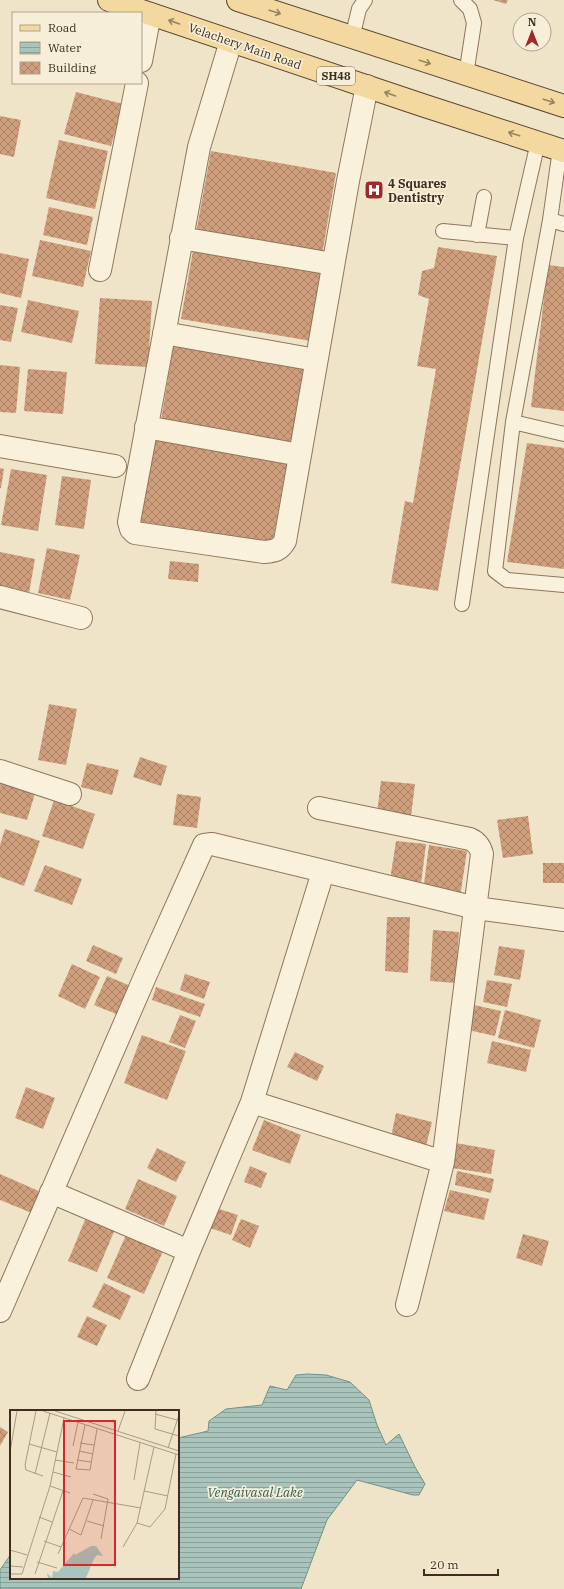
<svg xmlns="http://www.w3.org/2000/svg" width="564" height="1589" viewBox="0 0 564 1589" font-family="'IBM Plex Serif',serif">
<defs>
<pattern id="water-rules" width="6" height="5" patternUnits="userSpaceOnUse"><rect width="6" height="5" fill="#a9c4bc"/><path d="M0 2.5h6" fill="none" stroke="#8ba098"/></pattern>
<pattern id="building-cross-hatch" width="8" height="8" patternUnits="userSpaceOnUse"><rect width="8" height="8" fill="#cf9f7d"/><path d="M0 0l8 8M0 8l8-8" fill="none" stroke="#a98266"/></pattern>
</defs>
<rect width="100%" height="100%" fill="#f0e4c8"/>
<path fill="url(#water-rules)" stroke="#6f938a" d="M308,1374l18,1 24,7 19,18 8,25 9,20 13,-11 16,33 10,17 -6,11h-6l-56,-15 -30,40 -26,69h-301v-19l11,-16v24h167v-140l30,-7 1,-10 17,-12 36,-4 8,-19 17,4 9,-15z"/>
<path fill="url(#building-cross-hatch)" d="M493,0h15l-2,4z
M76,92l47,12 -12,42 -47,-12z
M0,116l21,4 -7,37 -14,-3z
M59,140l49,11 -13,58 -49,-11z
M211,151l125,22 -14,82 -126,-22z
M49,207l44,10 -6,28 -44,-10z
M40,240l51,11 -8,36 -51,-11z
M194,245l130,22 -13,74 -130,-22z
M438,247l59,9 -59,335 -47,-8 14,-82 8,2 23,-134 -19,-3 12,-67 -11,-4 4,-24 12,-3z
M0,253l29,6 -8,39 -21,-5z
M548,265l16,2v144l-33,-4z
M100,298l52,3 -4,66 -53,-3z
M28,300l51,11 -7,32 -51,-11z
M0,305l18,3 -7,34 -11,-2z
M174,343l132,23 -14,77 -131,-23z
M0,365l20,2 -4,46 -16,-1z
M28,369l39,3 -4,42 -39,-3z
M150,434l138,24 -16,88 -138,-24z
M527,443l37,5v121l-57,-7z
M0,468l4,1 -3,19h-1z
M11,469l36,6 -9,56 -37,-6z
M62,476l29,4 -7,49 -29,-4z
M47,548l33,7 -10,45 -32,-7z
M0,552l35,7 -6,34 -29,-6z
M170,561l29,3 -1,18 -30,-3z
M49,704l28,5 -11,56 -28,-5z
M140,757l27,9 -6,20 -28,-9z
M87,763l32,7 -7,25 -31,-8z
M2,778l35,9 -10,33 -27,-7v-27z
M381,781l34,3 -4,32 -34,-3z
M177,794l24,3 -4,31 -24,-3z
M54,800l41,14 -12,35 -41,-13z
M528,816l5,38 -30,4 -6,-38z
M5,829l35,12 -16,45 -24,-9v-32z
M396,841l30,3 -5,40 -31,-4z
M429,845l38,6 -7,46 -37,-5z
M543,863h21v20h-21z
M45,865l37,14 -10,26 -38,-14z
M387,917h23l-2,56 -23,-2z
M433,930l26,2 -4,51 -25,-2z
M93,945l30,13 -7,16 -30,-13z
M499,946l26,4 -5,30 -26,-5z
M72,964l28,13 -15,32 -27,-13z
M185,974l25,8 -6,17 -24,-9z
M107,976l26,11 -12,29 -27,-11z
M487,980l25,4 -5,23 -24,-5z
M156,987l49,17 -5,13 -48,-17z
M474,1005l27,6 -6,25 -27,-6z
M505,1010l36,10 -7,28 -36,-10z
M180,1015l16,6 -11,27 -16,-6z
M142,1035l44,16 -19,49 -43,-17z
M492,1041l39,9 -5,22 -39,-9z
M295,1052l29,14 -7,15 -30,-14z
M26,1087l29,11 -12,31 -28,-11z
M396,1113l36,9 -7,28 -35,-8z
M264,1120l37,15 -11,29 -38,-14z
M456,1143l39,7 -4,24 -39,-6z
M157,1148l29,14 -10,20 -29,-14z
M250,1166l17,7 -6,15 -17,-6z
M457,1171l37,8 -3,14 -36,-8z
M0,1174l41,18 -9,21 -32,-13z
M138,1179l39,17 -13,30 -39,-17z
M450,1190l39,9 -5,21 -40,-9z
M216,1208l22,7 -7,20 -21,-7z
M87,1215l29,12 -19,45 -29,-11z
M241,1219l18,7 -9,22 -18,-8z
M523,1234l26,7 -7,25 -26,-8z
M126,1235l37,16 -19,43 -37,-16z
M104,1283l27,13 -11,24 -28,-13z
M87,1316l20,9 -10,21 -20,-9z
M0,1427l8,5 -8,14z"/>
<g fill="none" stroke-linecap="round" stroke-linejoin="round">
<defs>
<path id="lane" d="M461,0l9,9 4,14 -8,52
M352,38l7,-29 6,-9
M560,149l-10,71 -37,202 -18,149 12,9 57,5
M550,220l14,4
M443,231l73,7 -54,366
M477,235l7,-38
M516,238l22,-96
M513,422l51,12"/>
<path id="street" d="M231,41l-32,106 -70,375 2,7 4,4 129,19c11,-1 16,-2 21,-11l63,-360 19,-95
M141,61l9,-47
M181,238l152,26
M100,270l37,-187
M164,333l152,27
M146,427l154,28
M0,446l115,20
M0,597l81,21
M0,771l70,23
M319,808l151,31c7,3 10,7 12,15l-39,308 -36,143
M252,1102l191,60
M51,1192l138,59 63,-149 71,-230
M0,1311l147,-339 57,-127 8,-1 264,64 88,12
M138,1379l51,-128"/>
<path id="primary" d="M109,0l313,105 142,46
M238,0l326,106"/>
</defs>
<use href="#lane" stroke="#8d765c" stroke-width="16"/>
<use href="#street" stroke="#8d765c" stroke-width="24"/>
<use href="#primary" stroke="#5b4430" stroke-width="24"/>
<use href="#lane" stroke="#faf1dc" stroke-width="14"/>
<use href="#street" stroke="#faf1dc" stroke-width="22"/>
<use href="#primary" stroke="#f3d9a0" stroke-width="22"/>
</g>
<defs><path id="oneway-shaft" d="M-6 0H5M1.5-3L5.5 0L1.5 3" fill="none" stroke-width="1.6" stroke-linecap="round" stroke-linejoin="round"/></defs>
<g stroke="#988460">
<use href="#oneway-shaft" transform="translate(275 12) rotate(18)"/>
<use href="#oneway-shaft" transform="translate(174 22) rotate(-161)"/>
<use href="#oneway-shaft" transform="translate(425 62) rotate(18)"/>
<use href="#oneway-shaft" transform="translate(390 94) rotate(-161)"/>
<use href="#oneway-shaft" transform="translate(549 101) rotate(18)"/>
<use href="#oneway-shaft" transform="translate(514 134) rotate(-162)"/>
</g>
<defs>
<symbol id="hospital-square" viewBox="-11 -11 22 22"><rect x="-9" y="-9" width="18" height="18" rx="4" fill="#9e2a2b" stroke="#f7eed8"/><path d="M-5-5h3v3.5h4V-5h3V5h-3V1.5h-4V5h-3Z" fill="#fff"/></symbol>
</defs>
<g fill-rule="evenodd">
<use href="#hospital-square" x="363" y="179" width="22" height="22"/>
</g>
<g text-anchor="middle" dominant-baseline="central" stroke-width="3.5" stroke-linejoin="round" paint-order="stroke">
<rect fill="#f7eed8" stroke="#756857" stroke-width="1" x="317" y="67" width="38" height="18" rx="3"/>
<g font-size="11" font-weight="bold" fill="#3d2e20">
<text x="336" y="76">SH48</text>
</g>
<g font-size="12" fill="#3d2e20" stroke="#f7eed8">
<text transform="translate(245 46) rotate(19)">Velachery Main Road</text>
</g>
<g font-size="12" font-weight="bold" fill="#3d2e20" stroke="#f7eed8" text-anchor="start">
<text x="388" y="183">4 Squares<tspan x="388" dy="14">Dentistry</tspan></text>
</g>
<g font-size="13" font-style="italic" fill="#2f5d5a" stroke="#f7eed8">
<text x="255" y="1492">Vengaivasal Lake</text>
</g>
</g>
<g transform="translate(10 1410)">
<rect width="169" height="169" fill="#f0e4c8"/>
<path d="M81,136h5l7,10 -6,-1 -3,4 -8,19h-38l-1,-5 5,5 1,-7 5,1 16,-19 1,2z" fill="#a9c4bc"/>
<path fill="none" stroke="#a89b85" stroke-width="1" d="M26,1l-11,54 1,5 17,6M33,1l136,44M45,1l124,40M146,1l-1,18 24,7M145,4l22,6M75,15l-9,44 14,1 7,-41M108,21l7,-20M70,33l14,2M19,34l28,8M63,36l5,-24M158,38l11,-33M69,41l14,3M0,42l7,-41M45,50l19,3M67,50l14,2M43,62l18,5M25,64l15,-61M124,70l6,-37M40,76l20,7M134,81l24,5M83,84l15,5 -7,40M29,107l13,5M77,111l17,5M127,113l13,4 15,-18 11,-55M59,119l12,6 12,-35M34,131l17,6M113,137l14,-24 17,-76M0,140l17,5M48,144l25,-56 58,10M27,152l20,6M0,156l13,1M0,164h12l28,-88 14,-68M25,164l28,-83"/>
<path fill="#d62828" fill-opacity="0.15" stroke="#d62828" stroke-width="2" d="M54,11h51v144h-51z"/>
<rect width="169" height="169" fill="none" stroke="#3d2e20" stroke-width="2"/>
</g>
<rect x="12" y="12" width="130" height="72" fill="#f7eed8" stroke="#ada18e"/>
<rect x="20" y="25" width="20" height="6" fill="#f3d9a0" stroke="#ada18e"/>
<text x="48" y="32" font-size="12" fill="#3d2e20">Road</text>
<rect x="20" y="42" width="20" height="12" fill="url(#water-rules)" stroke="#ada18e"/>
<text x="48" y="52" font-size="12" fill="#3d2e20">Water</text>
<rect x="20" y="62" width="20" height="12" fill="url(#building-cross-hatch)" stroke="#ada18e"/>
<text x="48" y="72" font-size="12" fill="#3d2e20">Building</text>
<g transform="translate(532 32)"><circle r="19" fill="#f7eed8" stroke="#ada18e"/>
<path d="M0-3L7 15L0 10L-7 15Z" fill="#9e2a2b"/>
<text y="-6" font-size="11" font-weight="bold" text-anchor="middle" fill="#3d2e20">N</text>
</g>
<path d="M424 1569v6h74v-6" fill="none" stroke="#3d2e20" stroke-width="2"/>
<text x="430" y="1569" font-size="12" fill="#3d2e20" stroke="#f7eed8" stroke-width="3" paint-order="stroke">20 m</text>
</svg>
